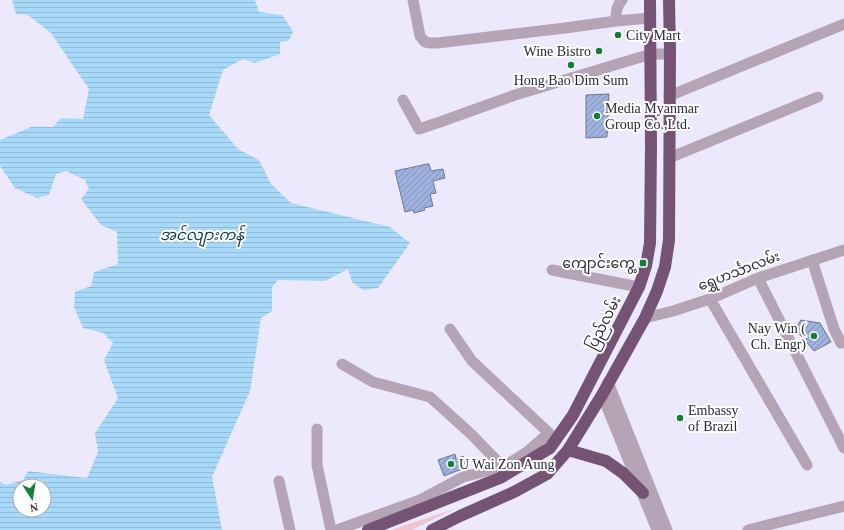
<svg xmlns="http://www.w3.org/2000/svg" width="844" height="530" viewBox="0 0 844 530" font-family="'Times New Roman','Noto Sans Myanmar',serif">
<defs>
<pattern id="water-rules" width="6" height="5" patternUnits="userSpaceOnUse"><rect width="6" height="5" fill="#a8d9f9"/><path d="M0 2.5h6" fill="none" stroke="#91bad6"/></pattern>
<pattern id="building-hatch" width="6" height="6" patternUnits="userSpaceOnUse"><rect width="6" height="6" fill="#9fb2df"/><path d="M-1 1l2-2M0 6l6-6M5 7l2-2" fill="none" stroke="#8291b6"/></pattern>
</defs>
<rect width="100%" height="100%" fill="#ede9fc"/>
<path fill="#eec3d2" d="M454,509l-42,21h-21z"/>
<path fill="url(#water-rules)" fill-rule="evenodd" d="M12,0h243l4,12 23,3 11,16 -4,10 -9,1v12l-25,9 -12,-4 -20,11 -14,45 29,34 21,11 12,24 20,19 99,24 20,16 -32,45 -15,2 -11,-8 -4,-13 -23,12 -47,-1 -6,7v24l-11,7 -11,73 -38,86 10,53h-222v-48l6,3 17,-5 5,-9 59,7 11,-26 -3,-19 23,-35 -14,-38 9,-17 -10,-10 -20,-5 -9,-21 1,-15 16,-6 3,-14 24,-8 -1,-32 -16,-7 -20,-26 8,-10 -4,-9 -19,-9 -10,3 -7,21 -12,3 -22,-10 -15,-22v-26l31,-13h22l8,-9 22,1 6,-30 -38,-56 -23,-18 -12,-1zM20,486h24v24h-24z"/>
<path fill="url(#building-hatch)" stroke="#6c7792" d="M609,94l-2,43 -21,1v-43z
M427,164h2l2,7 12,-2 2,9 -12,3 3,12 -6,1 3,12 -9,2 1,2 -11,3 -1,-3 -8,2 -10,-41z
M801,320l19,3 11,19 -17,9 -19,-22z
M455,454l1,5 7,-3 3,7 -6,3 2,3 -18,7 -6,-16z"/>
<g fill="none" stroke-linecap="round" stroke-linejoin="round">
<path stroke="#b5a4b5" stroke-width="11" d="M413,0l7,36 5,6 6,1h6l128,-15 51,-7 34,-3
M616,21c0,-8 0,-15 6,-21
M669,96l175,-72
M403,100l16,29 21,-7 75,-27 136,-41h19
M669,158l149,-61
M812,260l22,69 7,14
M552,270l87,17
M758,278l86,170
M710,299l97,166
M645,318l28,-7 37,-12 48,-21 86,-28
M342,364l31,18 57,15 41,37 32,33
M608,382l59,148
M602,395l55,135
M317,429v36l14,65
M279,481l11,49
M337,530l83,-30 43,-23 40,-10 24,-15 22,-19 -77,-72 -22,-32
M748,530l96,-24"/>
<path stroke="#755375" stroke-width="12" d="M568,450l38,11 17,12 20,20
M368,530l132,-52 50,-30 23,-33 66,-128 7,-21 4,-23 1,-98 -1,-145
M432,530l28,-14 54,-24 33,-18 21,-24 34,-55 43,-77 12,-27 8,-24 4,-27 1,-189 -1,-51"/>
</g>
<g fill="#137f35" stroke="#fff" stroke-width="1.5">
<circle cx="618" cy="35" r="4"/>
<circle cx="599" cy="51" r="4"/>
<circle cx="571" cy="65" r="4"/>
<circle cx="597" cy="116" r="4"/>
<rect x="639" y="259" width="8" height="8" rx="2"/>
<circle cx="814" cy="336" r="4"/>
<circle cx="680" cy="418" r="4"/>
<circle cx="451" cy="464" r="4"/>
</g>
<g text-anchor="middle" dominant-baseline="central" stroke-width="4" stroke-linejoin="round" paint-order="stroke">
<g font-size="14" fill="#2c2935" stroke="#fff" text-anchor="start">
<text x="626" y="35">City Mart</text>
<text x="591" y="51" text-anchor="end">Wine Bistro</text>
<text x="571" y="80" text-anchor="middle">Hong Bao Dim Sum</text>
<text x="605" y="108">Media Myanmar<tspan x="605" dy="16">Group Co.,Ltd.</tspan></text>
<text x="635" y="263" text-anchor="end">ကျောင်းကွေ့</text>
<text x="806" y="328" text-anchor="end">Nay Win (<tspan x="806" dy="16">Ch. Engr)</tspan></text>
<text x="688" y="410">Embassy<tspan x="688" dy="16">of Brazil</tspan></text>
<text x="459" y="464">U Wai Zon Aung</text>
</g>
<g font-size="14" fill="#2c2935" stroke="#fff">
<text transform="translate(739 271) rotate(-21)">ရွှေဟင်္သာလမ်း</text>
<text transform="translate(604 323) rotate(-63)">ပြည်လမ်း</text>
</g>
<g font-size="15" font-style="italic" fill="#143c52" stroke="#fff">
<text x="202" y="235">အင်လျားကန်</text>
</g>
</g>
<g transform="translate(32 498) rotate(168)"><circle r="19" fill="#ffffff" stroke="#aba9ae"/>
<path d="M0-3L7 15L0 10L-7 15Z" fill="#137f35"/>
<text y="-6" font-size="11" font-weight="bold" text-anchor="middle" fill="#2c2935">N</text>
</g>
</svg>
